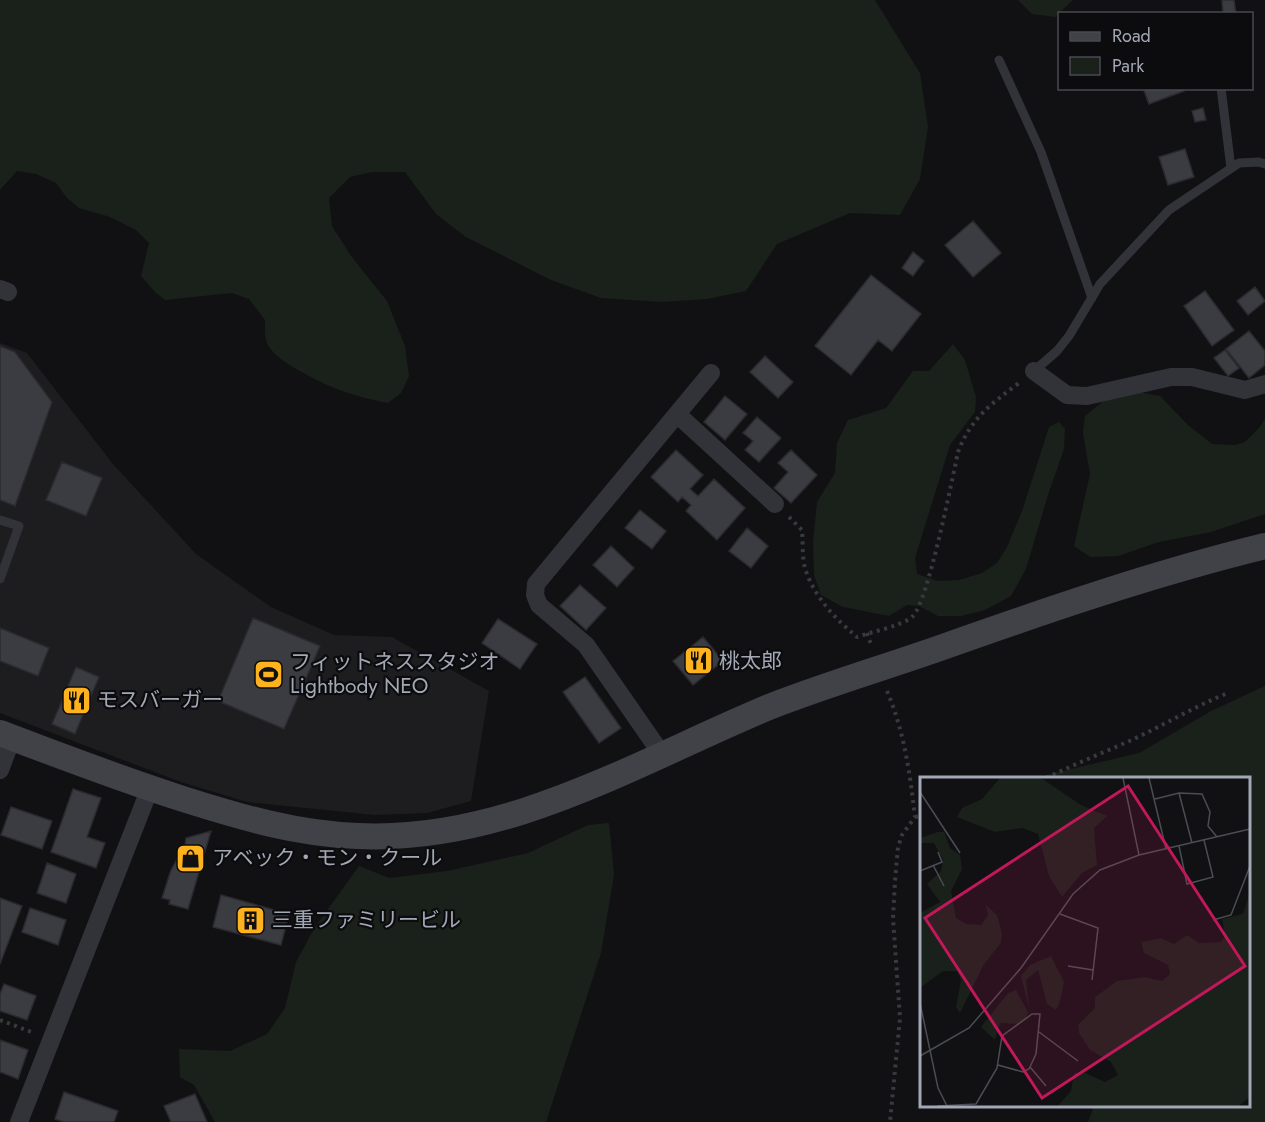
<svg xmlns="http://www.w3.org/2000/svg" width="1265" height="1122" viewBox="0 0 1265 1122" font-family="Jost,'Noto Sans JP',sans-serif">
<rect width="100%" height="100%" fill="#111113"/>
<path fill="#1d1d20" d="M0,343l27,10 86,111 83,90 75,53 63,28 58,2 97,54 -18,110 -44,12 -52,2 -128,-13 -66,-20 -181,-69z"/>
<path fill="#19211a" d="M0,0h875l45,73 8,54 -8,52 -20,36 -50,-2 -73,31 -31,47 -39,8 -46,3 -60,-4 -50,-18 -85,-43 -30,-23 -31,-42h-33l-22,5 -21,21 3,28 19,30 36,45 18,45 4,30 -8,17 -13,10c-35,-7 -59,-15 -90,-33 -10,-6 -23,-14 -29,-23 -5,-9 -4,-17 -4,-27l-16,-21 -17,-6 -67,7 -10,-8 -14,-16 8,-33 -13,-13 -26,-13 -31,-9 -12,-10 -11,-15 -20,-9 -19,-3 -17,19z
M1018,0h55l-18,17 -23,-3z
M953,344l12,16 11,37 -1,15 -25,33 -35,113 2,16 21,7 21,-1 23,-7 15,-10 10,-16 15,-36 27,-84 10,-5 6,7 -1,20 -17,49 -21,71 -15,27 -26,14 -24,6h-23l-19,-10 -12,-1 -18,11 -46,-9 -22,-12 -7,-20 -1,-33 4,-40 18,-29 2,-30 11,-23 38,-12 27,-37h16z
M1138,392l22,4 28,29 24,19 23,1 10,-3 14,-14 6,-9v95l-54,18 -52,10 -41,14 -28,1 -16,-11 16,-72 -7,-41 2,-17 22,-18z
M1265,686v436h-177l6,-16h154v-328h-207l9,-4 89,-21 72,-42z
M609,823l5,52 -13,78 -55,169h-331l-21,-37 -14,-8 -1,-28 51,2 37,-17 18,-26 11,-46 19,-35 44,-61 30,12 58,-7 81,-18 60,-28z"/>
<path fill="#3b3c41" stroke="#2b2b2f" stroke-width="1.5" d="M1222,0h12l2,14h-13z
M1143,88h40l1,3 -35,13z
M1203,108l3,12 -11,2 -3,-11z
M1185,149l9,28 -26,8 -9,-28z
M973,221l28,32 -28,24 -28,-32z
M913,252l11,9 -11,15 -11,-8z
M871,275l50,39 -29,37 -14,-11 -27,35 -36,-29z
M1255,287l10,14 -17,14 -11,-14z
M1205,291l29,39 -22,16 -28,-40z
M1249,331l16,20v14l-16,13 -23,-29z
M0,346l15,6 37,50 -37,104 -15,-6z
M1225,350l14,18 -11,8 -14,-18z
M765,356l28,26 -15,16 -28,-26z
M725,396l22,18 -22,26 -21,-18z
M757,417l24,21 -22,24 -14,-12 8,-9 -10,-8z
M676,450l27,25 -13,14 8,7 16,-17 31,29 -28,32 -31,-29 5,-6 -9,-8 -4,5 -27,-25z
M791,450l26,25 -26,28 -17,-15 14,-16 -10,-9z
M62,462l40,16 -16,38 -40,-16z
M640,510l26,21 -14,18 -27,-21z
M747,528l21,18 -17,22 -22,-17z
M611,546l23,22 -17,19 -24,-22z
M580,585l26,23 -20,22 -26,-24z
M253,618l67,28 -36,83 -66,-28z
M498,619l39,25 -17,25 -38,-26z
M0,628l49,20 -11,28 -38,-15z
M703,637l20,24 -30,24 -20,-24z
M76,667l23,10 -24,57 -23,-10z
M585,677l36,51 -22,15 -36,-51z
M73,789l28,9 -14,39 18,6 -9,25 -45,-16z
M11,807l41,14 -10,28 -41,-14z
M211,831l-23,78 -19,-5 1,-4 -8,-2 9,-28 14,-25 1,-7z
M47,863l29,11 -10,29 -29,-10z
M221,895l68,19 -8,31 -68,-18z
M0,898l22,8 -22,58z
M30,908l36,12 -8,25 -36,-13z
M4,984l32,12 -9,24 -27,-9v-17z
M0,1040l28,10 -10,29 -18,-7z
M64,1092l54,19 -4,11h-50l-9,-3z
M195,1094l12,28h-36l-7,-16z"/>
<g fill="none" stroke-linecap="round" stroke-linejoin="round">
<path stroke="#383a3f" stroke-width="4" stroke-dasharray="3 4.5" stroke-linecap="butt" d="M789,517l13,13c1,12 0,27 3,38 8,27 30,51 52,69 13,-5 46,-11 56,-21 15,-15 39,-136 45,-164 13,-34 33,-48 61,-69
M867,633l5,14
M887,691c17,40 23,82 28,126l-13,18 -4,12 -3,34 -2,37 7,100 -10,104
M1046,778c27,-13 54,-24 81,-36 34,-15 66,-35 101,-49
M915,817l7,-1
M0,1020l34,13"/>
<path stroke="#323338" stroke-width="9" d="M999,60l42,92 51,146
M1221,88l10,80
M1034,371l23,-20 12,-15 31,-52 69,-74 70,-47 20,-1 6,2
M0,520l19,6 -19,53"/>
<path stroke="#323338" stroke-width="18" d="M0,289l8,3
M1034,371l33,24 20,1 84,-19h21l53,13 20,-6
M677,414l98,90
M663,756l-77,-111 -47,-40 -4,-10 1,-11 175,-211
M0,770l12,-32
M19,1122l131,-334"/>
<path stroke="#404248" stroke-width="26" d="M0,733c60,23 121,46 183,66 57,18 114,35 175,37 148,7 279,-74 411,-129 56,-22 114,-39 171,-59 107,-38 215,-75 325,-102"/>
</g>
<defs>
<symbol id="restaurant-square" viewBox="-11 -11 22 22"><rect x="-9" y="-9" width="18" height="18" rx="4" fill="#feb21e" stroke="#0c0c0e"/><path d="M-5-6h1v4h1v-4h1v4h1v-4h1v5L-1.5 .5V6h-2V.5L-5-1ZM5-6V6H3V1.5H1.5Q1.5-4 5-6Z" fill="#111"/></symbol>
<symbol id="stadium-square" viewBox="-11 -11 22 22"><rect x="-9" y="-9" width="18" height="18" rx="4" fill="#feb21e" stroke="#0c0c0e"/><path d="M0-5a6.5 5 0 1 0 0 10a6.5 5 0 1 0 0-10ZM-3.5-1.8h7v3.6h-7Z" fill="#111"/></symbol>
<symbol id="shop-square" viewBox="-11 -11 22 22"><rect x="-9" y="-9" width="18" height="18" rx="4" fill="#feb21e" stroke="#0c0c0e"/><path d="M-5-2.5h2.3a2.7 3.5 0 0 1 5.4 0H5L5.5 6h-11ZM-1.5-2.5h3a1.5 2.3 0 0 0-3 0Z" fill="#111"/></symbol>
<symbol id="building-square" viewBox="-11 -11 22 22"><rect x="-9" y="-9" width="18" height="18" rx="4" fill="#feb21e" stroke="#0c0c0e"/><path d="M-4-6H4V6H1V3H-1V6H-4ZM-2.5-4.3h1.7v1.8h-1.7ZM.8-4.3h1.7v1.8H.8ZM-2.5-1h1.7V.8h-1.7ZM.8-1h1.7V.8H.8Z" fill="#111"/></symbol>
</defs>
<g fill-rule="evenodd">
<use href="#restaurant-square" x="682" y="644" width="33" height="33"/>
<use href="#stadium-square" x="252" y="658" width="33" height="33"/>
<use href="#restaurant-square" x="60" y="684" width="33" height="33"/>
<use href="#shop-square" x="174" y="842" width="33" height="33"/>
<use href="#building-square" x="234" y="904" width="33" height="33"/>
</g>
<g text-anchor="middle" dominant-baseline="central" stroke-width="4.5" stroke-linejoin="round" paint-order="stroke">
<g font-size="21" fill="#a2a8b5" stroke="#0c0c0e" text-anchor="start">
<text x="719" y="661">桃太郎</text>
<text x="290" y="662">フィットネススタジオ<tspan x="290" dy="24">Lightbody NEO</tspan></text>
<text x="97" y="700">モスバーガー</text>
<text x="212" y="858">アベック・モン・クール</text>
<text x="272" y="920">三重ファミリービル</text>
</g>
</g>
<g transform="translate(920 777)">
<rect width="330" height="330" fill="#111113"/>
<path d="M80,1h41l40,27 26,11 -13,12 3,37 -15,8 -20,24 -13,-21 -11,-42 -16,-6 -27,4 -38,-15 5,-9 20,-9zM18,55h6l6,16 10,7 2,14 -11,22 5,27 11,6 14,1 7,-10 -3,-11 12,11 5,19 -1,9 -17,21 -24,49 -4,-6 5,-27 -4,-9h-14l-23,17v-75l20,-11 -13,-18 14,-13 2,-11 -9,-17h-14v-5zM330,116v204l-11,9h-181l13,-15 3,-18 9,-1 22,10 13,-7 -7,-13 -21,-12 -11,-17 -1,-8 17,-17v-11l22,-16 28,-4 17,4 8,-7 -2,-9 -24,-12 -3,-11 20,-4 13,6 13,-9 12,8 22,-1 4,-7 -3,-16 21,-5zM131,179l13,26 -4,20 -4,8 -9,-6 -9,-34 -12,10 3,28 -8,-32 9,-11zM96,213l12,22 -2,6 -8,6 -18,-1 -5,17 -14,-13 27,-34z" fill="#19211a"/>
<path fill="none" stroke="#4b4d54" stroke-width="1.5" d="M203,1l16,77M229,1l17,71M0,15l40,61M259,16l13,50M235,22l24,-6 23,1 8,18 -2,14 9,11M259,69l8,38 26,-7 -9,-37M13,88l11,21M0,94l22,-9 -4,-10M140,137l38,14 -6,52M293,143l18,-5 19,-49M148,189l25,4M0,226l18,85 9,18M119,255l39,29M0,279l49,-28 52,-60 52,-74 27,-24 39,-15 111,-26M110,290l16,19M17,329l39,-2 21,-36 5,-32 30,-22h8l-4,40 -7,15 -6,3 -25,-7"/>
<path fill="#c2185b" fill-opacity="0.15" stroke="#c2185b" stroke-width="3" d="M208,9l117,180 -203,132 -117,-180z"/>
<rect width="330" height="330" fill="none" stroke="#a2a8b5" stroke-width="3"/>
</g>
<rect x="1058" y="12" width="195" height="78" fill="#0c0c0e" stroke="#484a51" stroke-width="1.5"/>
<rect x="1070" y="32" width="30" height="9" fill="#404248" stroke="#484a51" stroke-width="1.5"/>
<text x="1112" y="42" font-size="18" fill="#a2a8b5">Road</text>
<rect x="1070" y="57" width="30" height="18" fill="#19211a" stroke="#484a51" stroke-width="1.5"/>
<text x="1112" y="72" font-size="18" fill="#a2a8b5">Park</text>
</svg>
